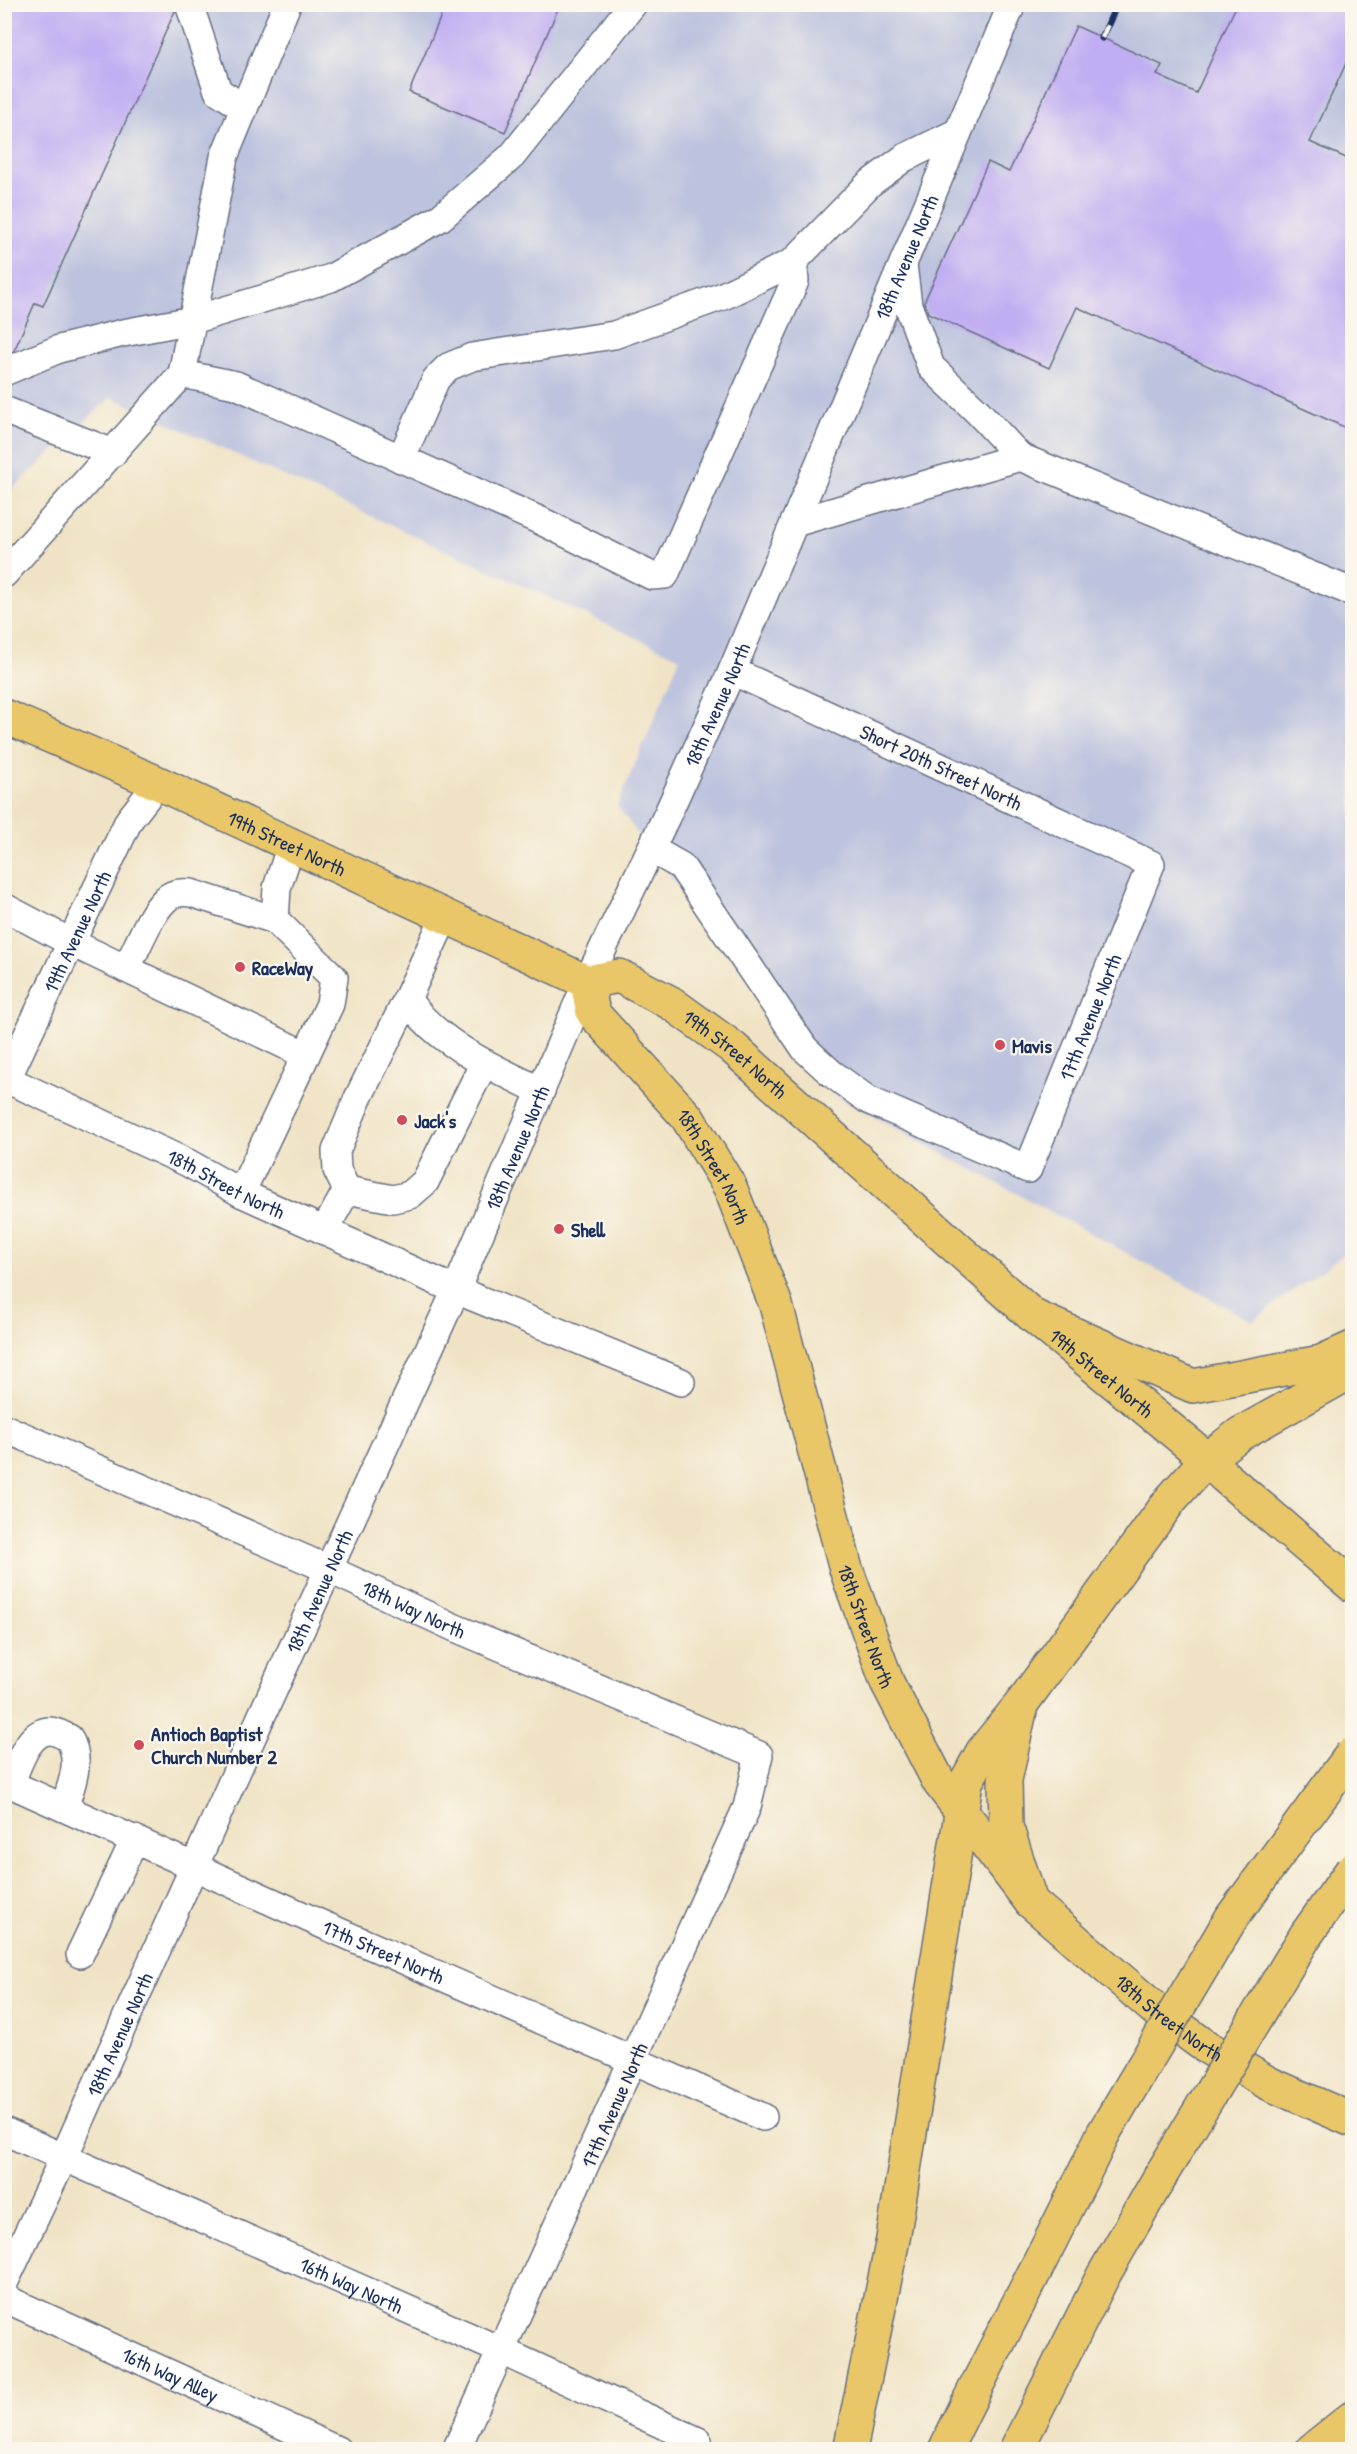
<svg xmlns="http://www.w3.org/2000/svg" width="1357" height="2454" viewBox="0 0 1357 2454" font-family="'Patrick Hand',sans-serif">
<rect width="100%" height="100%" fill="#fbf7ec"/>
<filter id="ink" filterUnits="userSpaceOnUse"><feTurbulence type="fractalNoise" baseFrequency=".0167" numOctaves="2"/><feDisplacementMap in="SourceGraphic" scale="12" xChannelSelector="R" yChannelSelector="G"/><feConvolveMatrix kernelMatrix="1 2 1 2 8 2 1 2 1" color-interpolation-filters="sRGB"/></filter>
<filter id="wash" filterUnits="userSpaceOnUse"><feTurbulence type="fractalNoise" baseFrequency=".008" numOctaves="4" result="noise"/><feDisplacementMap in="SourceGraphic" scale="24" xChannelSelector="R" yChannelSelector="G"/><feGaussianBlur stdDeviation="1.35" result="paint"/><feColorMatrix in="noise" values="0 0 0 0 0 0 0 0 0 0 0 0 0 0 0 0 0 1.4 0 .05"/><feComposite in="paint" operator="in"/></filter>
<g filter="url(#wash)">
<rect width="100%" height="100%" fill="#f0e3c5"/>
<path fill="#bdc3de" d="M5,5h1347v1243l-100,73 -414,-224 -221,-291 63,-148 -569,-261 -106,99z"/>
<g id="blocks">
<path fill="#c0aef2" d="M4,4h170l1,7 -132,295 -8,-3 -21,48 -10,4z
M446,4h114l-55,128 -96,-40z
M1237,4h116v44l-43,94 43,19v270l-276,-124 -28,61 -121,-55 -4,-11 64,-140 21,10 67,-146 86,39 -5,10 39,18z"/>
</g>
</g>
<g filter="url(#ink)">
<use href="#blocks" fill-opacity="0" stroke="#666e82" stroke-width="1.5"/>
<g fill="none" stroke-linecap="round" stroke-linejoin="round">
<defs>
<g id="minor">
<path d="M189,4l29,87 26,17"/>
<path d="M903,265l5,40 23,62 47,45 42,45"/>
<path d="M4,372l55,-23 64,-16 70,-13 138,-42 109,-60 72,-62 121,-152"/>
<path d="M182,374l54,11 305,136 111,55 13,-1 130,-294 -2,-19"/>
<path d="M4,410l109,43"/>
<path d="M401,459l35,-80 12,-12 24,-10 142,-22 109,-39 70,-34 76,-78 35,-26 54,-26"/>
<path d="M794,523l226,-66 332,135"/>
<path d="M4,574l178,-200 42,-217 63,-153"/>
<path id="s1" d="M651,849l30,17 124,183 26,24 37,27 160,69 123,-305 -419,-193"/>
<path d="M4,907l68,36 234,112"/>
<path d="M445,916l-38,83c32,46 85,68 134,92"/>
<path d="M126,969c11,-20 23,-54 39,-69 7,-8 17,-8 26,-7l84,27"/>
<path d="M407,999l-49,99 -22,53 1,19 10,20 46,9 17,-4 15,-13 59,-119"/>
<path id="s2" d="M4,1078l184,85 53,30 215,97 225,92"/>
<path id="s3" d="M4,1085l125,-265 29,-37"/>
<path d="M241,1193l89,-189 4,-26 -59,-58 2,-32 14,-43"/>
<path d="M324,1231l23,-41"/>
<path id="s4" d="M4,1428l324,141 125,58 306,128 -12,52 -291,643"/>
<path id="s5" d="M4,1781l315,142 444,194"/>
<path d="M10,1784c8,-17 17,-53 40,-53 6,0 14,5 19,7 13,24 3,45 -5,70"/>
<path d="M80,1954l55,-115"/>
<path id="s6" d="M4,2131l498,220 196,90"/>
<path id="s7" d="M4,2283l60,-126 198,-442 194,-425 131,-308 81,-169 64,-142 280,-667"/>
<path id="s8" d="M4,2298l333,152"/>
</g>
<g id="major">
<path id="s9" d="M4,716l154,67 429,199 32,-6 52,27 61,44 301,269 174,143 17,17 128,109"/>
<path id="s10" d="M587,982l6,31 94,104 43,70 46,118 70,264 41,113 52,100 92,120 125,108 49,36 63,37 84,37"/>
</g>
<path id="highway" d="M1033,1316l160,70 128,-24 31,-14
M1020,1711l-15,69 1,46 25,76
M850,2450l43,-211 73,-457 17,-31 39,-48 150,-205 35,-39 33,-25 112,-63
M945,2450c51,-107 108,-209 158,-316
M1016,2450l87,-174 58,-101
M1312,2450l40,-32"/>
</defs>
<use href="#minor" stroke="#666e82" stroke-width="30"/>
<use href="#major" stroke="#666e82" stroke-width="36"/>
<use href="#highway" stroke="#666e82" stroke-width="36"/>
<use href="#minor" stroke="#fff" stroke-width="27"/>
<use href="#major" stroke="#e9c769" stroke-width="33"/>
<use href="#highway" stroke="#e9c769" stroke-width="33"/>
<defs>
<path id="rail" d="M1102,38l15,-34"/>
</defs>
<use href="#rail" stroke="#1b2f5e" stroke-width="7"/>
<use href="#rail" stroke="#fbf7ec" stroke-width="4.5" stroke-dasharray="14" stroke-linecap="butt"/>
<defs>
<path id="highway-bridge" d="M1103,2134l129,-217 120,-163
M1161,2175l145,-240 46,-65"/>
</defs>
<use href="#highway-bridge" stroke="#666e82" stroke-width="36" stroke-linecap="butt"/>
<use href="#highway-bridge" stroke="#e9c769" stroke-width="33"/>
</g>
</g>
<g fill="#d1495b" stroke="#fbf7ec" stroke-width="2">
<circle cx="240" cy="967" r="6"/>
<circle cx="1000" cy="1045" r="6"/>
<circle cx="402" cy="1120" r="6"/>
<circle cx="559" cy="1229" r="6"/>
<circle cx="139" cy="1745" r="6"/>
</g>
<g text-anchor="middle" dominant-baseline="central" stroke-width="4.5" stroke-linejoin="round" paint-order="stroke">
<g font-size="20" fill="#1b2f5e" stroke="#fbf7ec">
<text stroke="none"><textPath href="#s7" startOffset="2218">18th Avenue North</textPath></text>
<text stroke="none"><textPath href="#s7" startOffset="1732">18th Avenue North</textPath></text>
<text transform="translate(941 767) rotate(25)">Short 20th Street North</text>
<text stroke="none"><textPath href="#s9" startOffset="310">19th Street North</textPath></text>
<text stroke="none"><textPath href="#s3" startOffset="170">19th Avenue North</textPath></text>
<text stroke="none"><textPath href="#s1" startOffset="675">17th Avenue North</textPath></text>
<text stroke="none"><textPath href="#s9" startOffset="814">19th Street North</textPath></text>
<text stroke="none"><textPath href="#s7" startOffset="1246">18th Avenue North</textPath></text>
<text stroke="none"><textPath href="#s10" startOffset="228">18th Street North</textPath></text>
<text stroke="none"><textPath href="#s2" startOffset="246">18th Street North</textPath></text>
<text stroke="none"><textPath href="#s9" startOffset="1300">19th Street North</textPath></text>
<text stroke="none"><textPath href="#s7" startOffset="760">18th Avenue North</textPath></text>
<text stroke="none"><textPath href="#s4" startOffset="448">18th Way North</textPath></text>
<text stroke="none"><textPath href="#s10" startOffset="714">18th Street North</textPath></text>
<text stroke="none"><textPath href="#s5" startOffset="416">17th Street North</textPath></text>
<text stroke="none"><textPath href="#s10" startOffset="1218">18th Street North</textPath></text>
<text stroke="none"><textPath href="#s7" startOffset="274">18th Avenue North</textPath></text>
<text transform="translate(614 2105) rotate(-66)">17th Avenue North</text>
<text stroke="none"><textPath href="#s6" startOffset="380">16th Way North</textPath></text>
<text stroke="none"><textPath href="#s8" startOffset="183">16th Way Alley</textPath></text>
</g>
<g font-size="20" font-weight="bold" fill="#1b2f5e" stroke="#fbf7ec" text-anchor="start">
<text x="252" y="967">RaceWay</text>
<text x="1012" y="1045">Mavis</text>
<text x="414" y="1120">Jack's</text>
<text x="571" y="1229">Shell</text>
<text x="151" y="1733">Antioch Baptist<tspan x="151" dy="23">Church Number 2</tspan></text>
</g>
</g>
<rect width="1357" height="2454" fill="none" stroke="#fbf7ec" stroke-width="24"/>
</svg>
